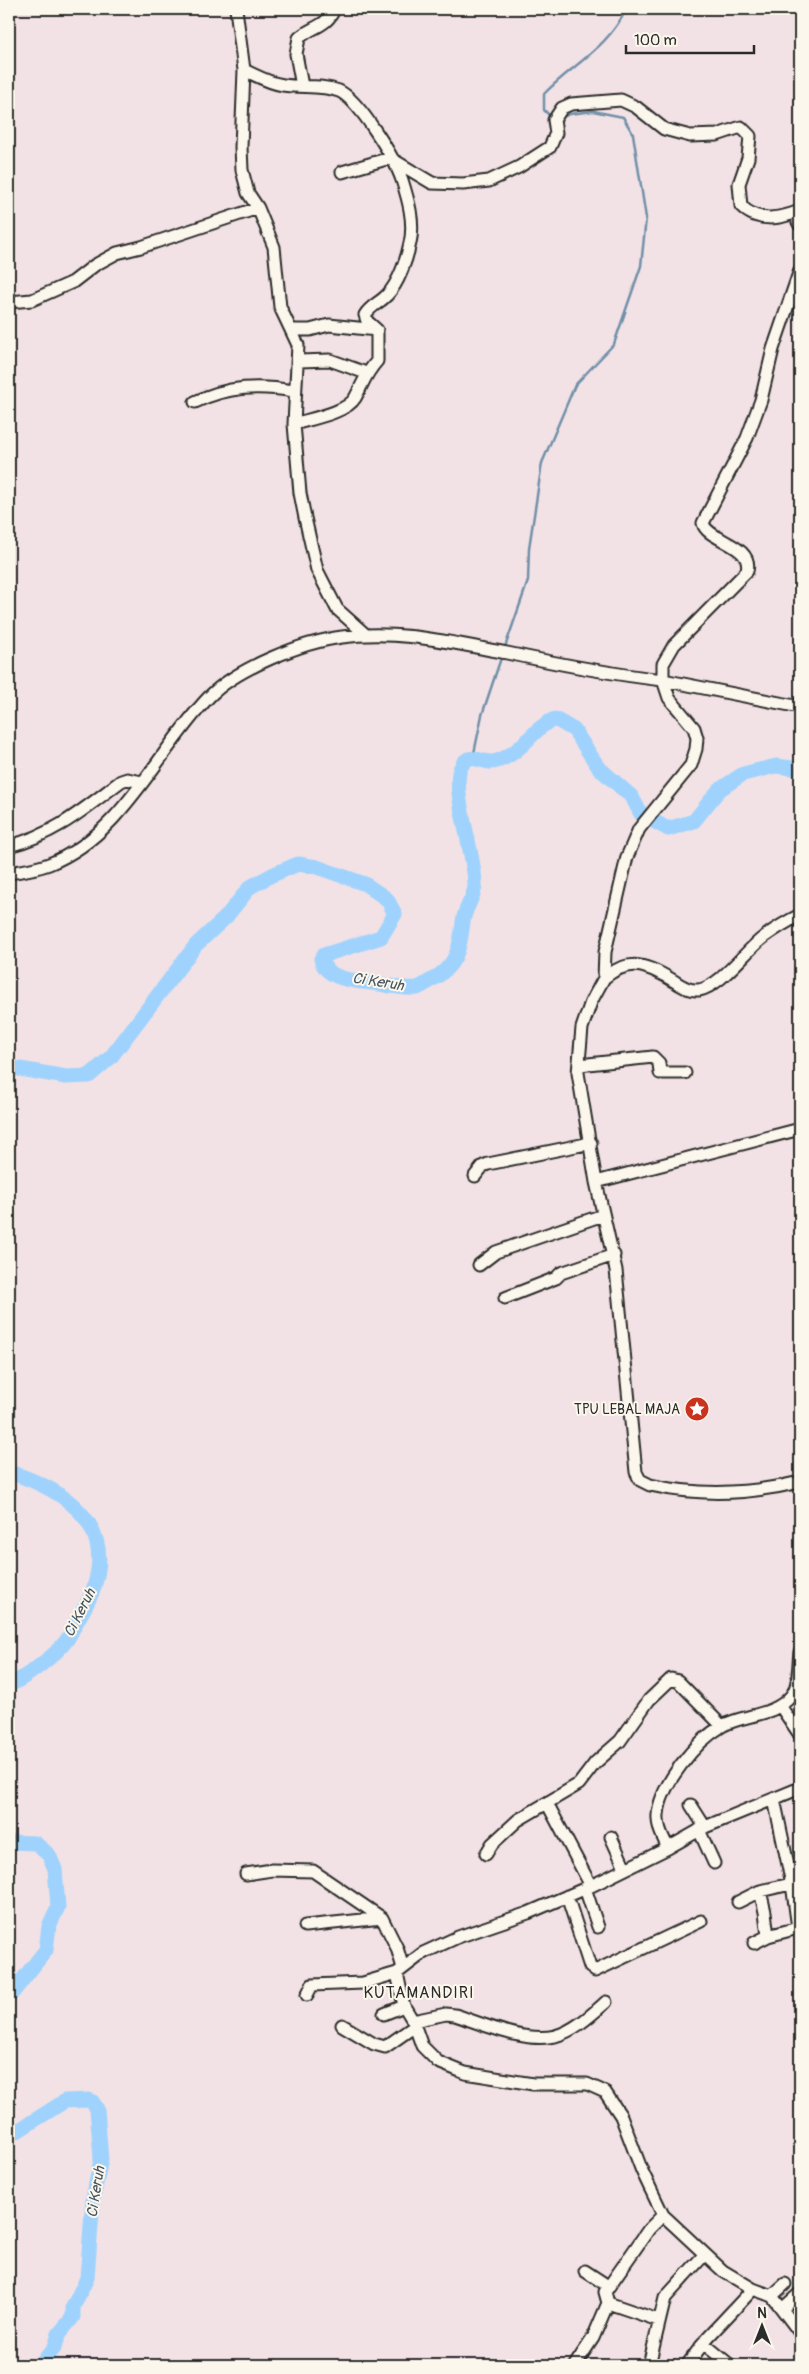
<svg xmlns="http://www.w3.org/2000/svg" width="809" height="2374" viewBox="0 0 809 2374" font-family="Pangolin,sans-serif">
<rect width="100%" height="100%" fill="#f3e2e5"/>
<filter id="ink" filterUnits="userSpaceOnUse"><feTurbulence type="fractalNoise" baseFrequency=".02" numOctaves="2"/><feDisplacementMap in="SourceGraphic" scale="10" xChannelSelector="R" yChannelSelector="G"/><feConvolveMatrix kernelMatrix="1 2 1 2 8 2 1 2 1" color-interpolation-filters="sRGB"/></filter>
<g filter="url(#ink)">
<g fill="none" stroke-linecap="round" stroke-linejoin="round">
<path stroke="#7190a9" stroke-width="2.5" d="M551,117l-7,-7v-16c27,-28 66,-48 82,-85
M504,650l24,-69 1,-33 13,-85 33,-78 39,-41 27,-78 5,-48 -13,-84 -10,-17 -30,-6 -23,3 -11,4
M473,758l9,-43 20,-60"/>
<path stroke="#9fd3fd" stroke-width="15" d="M9,1067l57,10 23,-1 22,-19 85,-112 30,-28 24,-30 22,-12 26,-11 19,3 48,17 22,15 8,15 -14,23 -57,18 -3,4c4,20 33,22 50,24 12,1 35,7 46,5 4,-1 9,-5 13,-7 26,-14 30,-31 33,-59 1,-13 11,-24 12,-36 1,-30 -25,-98 -14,-119 7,-15 17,-6 29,-5 5,0 13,-3 18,-6 17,-9 29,-31 47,-37l19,11 25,38 33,29 9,17 27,15 26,-8 25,-31 24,-16 33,-8 24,3
M9,1472c54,17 106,50 85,115 -3,11 -10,21 -15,31 -5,7 -8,17 -13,23 -10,14 -42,38 -57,44
M9,1842l26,1 14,12 6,14 3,38 -9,19 -3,24 -37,47
M9,2132h7l49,-31 24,-1 3,1 5,8 4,50 -8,40 -6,79 -14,29v10l-14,17 -4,13 -10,12 -2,6"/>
<defs>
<path id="minor" d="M236,9l8,61 -3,77 1,23 6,23 10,15 16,39 6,60 18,38 -4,79 6,69 5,25 12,52 20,39 28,25
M244,70c13,6 25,13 39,15 18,3 38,-1 56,6 20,9 56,68 63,89 6,19 13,42 8,63 -3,15 -11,40 -23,52 -6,7 -17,11 -22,20l2,6 10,9v31c-12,13 -14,23 -22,37 -9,15 -45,21 -61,26
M302,86l-6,-32 3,-16c12,-11 29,-12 35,-29
M342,172l48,-14 42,25 31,1 26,-3 30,-14 31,-20 6,-14 -2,-13 8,-12 9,-4 50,-4 15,7 28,22 26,7 27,-1 24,-8 9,9 -2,22 -9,26 2,22c17,17 38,13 59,5
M800,219l-2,3 2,3
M9,302l23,-2 41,-18 22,-17 22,-12 24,-6 117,-39
M291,330h19l19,-5 48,5
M299,361l31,-1 36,13
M195,402c33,-16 64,-17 99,-11
M800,707l-137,-27 6,18 25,30 3,10 -1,11 -5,16 -52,64 -12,28 -22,95 -1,26 -13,24 -9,26 -4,45 18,109 20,88 20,202 4,8 10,5c49,11 101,9 150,-3
M9,846c47,-12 75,-37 112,-65l6,-2 15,3
M9,873c13,-2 27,-4 40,-9 74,-29 108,-113 160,-167 28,-29 94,-55 133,-60 55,-8 111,6 165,16 52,11 103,21 156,27v-16l11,-19 73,-74c7,-27 -40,-30 -44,-48l44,-85 14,-38 12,-51 27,-79
M604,978c26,-21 43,-13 70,3 8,5 15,10 25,9 22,-4 46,-39 65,-53 11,-8 24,-16 36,-22
M579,1065l74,-8 6,6 1,10h25
M475,1176l8,-10 5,-2 103,-21
M596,1182l204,-53
M479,1265l17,-13 107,-37
M505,1298l51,-20 5,-5 53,-18
M781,1707l19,28
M547,1803l44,83
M691,1805l14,22
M699,1830l15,33
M611,1837l14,31
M668,1848c-5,-11 -11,-21 -10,-33 2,-30 38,-74 64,-89 21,-12 52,-9 69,-30 9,-10 7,-31 9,-44
M486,1854l6,-10 26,-24 61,-36 16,-21 25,-22 29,-41 22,-21 7,2 44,45
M246,1874l26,-4 41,1 69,47 15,30 6,20
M585,1888l13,39
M760,1891l5,21 3,24
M567,1896l23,71 5,4 106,-50
M738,1902l22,-11 40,-9
M305,1926l77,-8
M754,1943l14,-7 30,-8 -6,-44 -18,-85
M397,1973l7,33 9,15 9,25 16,16 27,11 68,11h54l18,8 16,24 21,55 21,44 60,56 30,18 19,7 28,37
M307,1995l5,-10 51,-2 34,-10 26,-20 35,-16 70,-24 63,-27 77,-38 37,-21 95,-39
M384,2014l20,-8
M413,2021l33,-7 9,1c28,9 70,28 100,21 19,-5 36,-21 51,-34
M342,2025l32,19 11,3 30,-21
M585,2271l23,15
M772,2296l13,-12
M782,2309l18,-16
M658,2320l-50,-17 -3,-11 44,-63 14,-14
M703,2343l27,22
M575,2365l18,-27 15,-35
M649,2365l16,-67 39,-43
M687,2365l21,-28 45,-48"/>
</defs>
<use href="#minor" stroke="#2b2b2b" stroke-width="15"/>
<use href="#minor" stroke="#fbf7ec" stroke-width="11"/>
</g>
</g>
<defs>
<symbol id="sight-disc" viewBox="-11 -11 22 22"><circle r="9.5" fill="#c8321e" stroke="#fbf7ec"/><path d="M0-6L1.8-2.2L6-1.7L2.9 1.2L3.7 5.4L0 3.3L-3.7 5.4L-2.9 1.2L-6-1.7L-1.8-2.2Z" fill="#fff"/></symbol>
</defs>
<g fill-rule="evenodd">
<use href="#sight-disc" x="683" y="1395" width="28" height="28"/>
</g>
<g text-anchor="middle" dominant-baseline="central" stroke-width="4" stroke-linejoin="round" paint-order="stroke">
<g font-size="14" fill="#2b2b2b" stroke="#fbf7ec" text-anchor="end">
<text x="680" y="1409">TPU LEBAL MAJA</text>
</g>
<g font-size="15" font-style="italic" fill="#485560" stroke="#fbf7ec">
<text transform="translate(378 982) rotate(9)">Ci Keruh</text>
<text transform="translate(80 1613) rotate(-63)">Ci Keruh</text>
<text transform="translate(96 2192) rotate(-81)">Ci Keruh</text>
</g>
<g font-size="16" letter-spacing="1" fill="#2b2b2b" stroke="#fbf7ec">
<text x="419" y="1993">KUTAMANDIRI</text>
</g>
</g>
<rect width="809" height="2374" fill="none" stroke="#fbf7ec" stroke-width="30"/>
<rect x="15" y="15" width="779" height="2344" fill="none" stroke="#2b2b2b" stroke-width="2" filter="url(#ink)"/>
<g transform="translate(762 2326)" stroke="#fbf7ec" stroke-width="4" paint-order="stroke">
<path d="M0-4L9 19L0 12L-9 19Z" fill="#2b2b2b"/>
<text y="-8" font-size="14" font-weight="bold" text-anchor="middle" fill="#2b2b2b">N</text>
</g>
<path d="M626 45v8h128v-8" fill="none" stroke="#2b2b2b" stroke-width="2.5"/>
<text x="634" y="45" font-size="15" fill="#2b2b2b" stroke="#fbf7ec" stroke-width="4" paint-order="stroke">100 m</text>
</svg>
